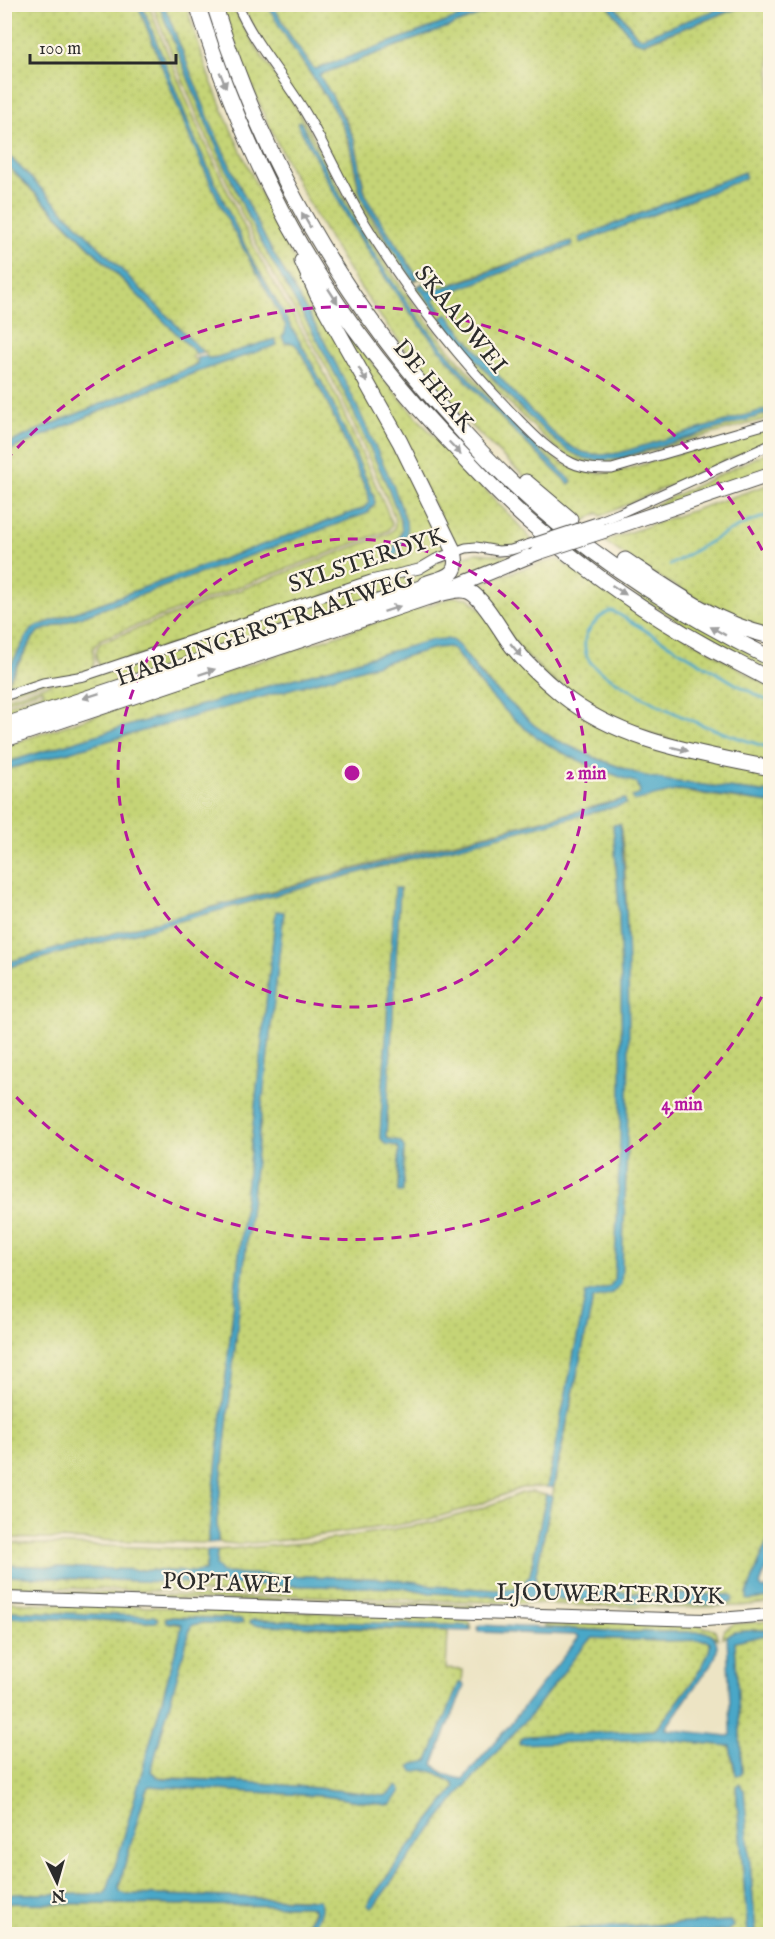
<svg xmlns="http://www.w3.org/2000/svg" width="775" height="1939" viewBox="0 0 775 1939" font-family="'IM FELL English',serif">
<defs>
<pattern id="grass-dots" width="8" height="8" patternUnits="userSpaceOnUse" patternTransform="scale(1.5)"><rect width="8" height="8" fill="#c5d476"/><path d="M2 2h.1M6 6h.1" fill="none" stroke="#a9b666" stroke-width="1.8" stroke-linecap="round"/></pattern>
</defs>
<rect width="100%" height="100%" fill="#fcf5e5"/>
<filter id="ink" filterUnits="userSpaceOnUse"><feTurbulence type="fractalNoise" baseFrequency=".0167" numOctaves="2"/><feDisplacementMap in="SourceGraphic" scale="12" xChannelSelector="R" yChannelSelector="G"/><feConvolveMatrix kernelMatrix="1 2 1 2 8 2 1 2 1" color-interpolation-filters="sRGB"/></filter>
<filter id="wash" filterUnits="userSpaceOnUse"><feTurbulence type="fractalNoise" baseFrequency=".008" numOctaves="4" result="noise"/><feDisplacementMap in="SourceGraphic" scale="24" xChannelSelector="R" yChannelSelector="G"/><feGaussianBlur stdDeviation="1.35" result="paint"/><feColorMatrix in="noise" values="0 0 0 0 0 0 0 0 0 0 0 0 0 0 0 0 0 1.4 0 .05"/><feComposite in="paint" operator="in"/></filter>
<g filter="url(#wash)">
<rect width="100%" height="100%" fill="#ede4c4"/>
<path fill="url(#grass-dots)" stroke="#788050" stroke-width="1.5" fill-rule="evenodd" d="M5,5h133l52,133 36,79 60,109 -1,17c8,-2 12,1 15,8l27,51 42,94v6l-5,6 -329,119 -7,7 -23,42v-224l128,-55 61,-24 83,-29 -2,-5 -57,18 -11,1 -2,-2 2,-1 -2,-4 -2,1 -198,-200z
M142,5h7l8,22 42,103 37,80 23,47 53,92 25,49 49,110 6,17 -5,6 -286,108 -8,9 1,16 -2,6 -87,23 -1,-4 10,-3 -1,-3 -8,2 4,-4 24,-43 5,-6 330,-119 7,-10 -2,-9 -42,-94 -27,-51 -55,-95 -19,-39 -36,-78z
M153,5h6l50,125 35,78 20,39 54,94 27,52 43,94 13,35 1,10 -11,23 4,2 11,-36 -83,-182 -55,-95 -19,-38 -36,-77 -49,-124h22l22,69 21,51 28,61 22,46 43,78 58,101 69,139 -31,15 -316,102 -3,-1c-4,-9 -5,-18 3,-24l286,-108c12,-7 6,-17 2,-28l-49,-110 -25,-48 -54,-93 -23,-47 -36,-79 -43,-104z
M221,5h11c19,40 47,73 69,111 18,30 32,62 50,92 43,75 96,143 156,206 22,22 47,53 79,58 29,5 57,-8 84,-16 34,-9 67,-19 100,-28v13l-169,75 -3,-3 -19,11c-48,-41 -96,-83 -138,-131 -97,-112 -173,-248 -220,-388zM300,121c31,59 61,116 99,171 49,70 110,131 173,189l-3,3c-63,-58 -121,-119 -171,-188 -40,-54 -70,-114 -101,-173z
M242,5h26c20,42 52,78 74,120 13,27 11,54 22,79 13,28 34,52 54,74l-50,-77c-7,-19 -7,-40 -13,-59 -7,-22 -23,-47 -36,-65v-3l188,-69h101l25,35 14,2 100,-37h23v181l-4,2 4,10v210l-151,45c-13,2 -24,3 -37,-1 -18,-7 -33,-23 -47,-37 -32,-31 -60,-66 -88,-100l-5,3 51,61 26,28 59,49c15,4 26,4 42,2l150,-45v5l-165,46c-11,0 -21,-1 -31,-5 -16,-7 -28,-20 -40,-32 -45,-41 -83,-88 -120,-136v-3l17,-10 -1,-4 -17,8h-5l-42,-64 -103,-172zM744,172l1,6 -164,64 -2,-4zM571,241l2,4 -95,37 -43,15 -1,3 6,9 -22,-22 4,-3 6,7h5z
M273,5h220l-177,64 -3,-1 -24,-34z
M614,5h116l-88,32 -5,-1z
M4,163l193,191 -5,2 2,4 4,-2 1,3 -8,6 -146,60 -40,18z
M322,291c27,39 54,79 85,115 39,46 85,88 125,134l-9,6 -67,2z
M770,451v17l-132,49 -2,-3z
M770,484v147l-22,-5 -102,-56 -42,-29z
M584,550l186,115v7l-73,-39 -56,-35 -63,-46z
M477,553l33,3v3l-51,17 2,-19z
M449,558l-3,10 -10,8 -431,144 -1,-14 40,-14 -2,-3 -37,13v-4z
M557,559l213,128v77l-67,-13 -90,-28 -82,-60 -56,-75c10,-10 65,-24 82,-29z
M453,597l16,1 116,114 185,59v22l-100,-12 -29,-6 -45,-17 -40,-18 -22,-15 -38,-34 -44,-51 -60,11 -286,81 -101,31 -1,-17z
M449,647l4,2 22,30 41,42 121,62 3,8 -1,4 47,-5 5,3 79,10v731l-23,60 3,6 20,-2v5l-31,3 -69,2 -665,-22v-10l212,8 190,4 23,5 243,11 55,-1 2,-8 -172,-5 -20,-2 -2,-4v-10l57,-275 8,-3 20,-12c6,-112 10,-225 6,-337 -1,-41 0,-83 -7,-123l-7,1c13,152 9,305 1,456l-5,6 -23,7 -39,193 -26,1 -49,19 -42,12 -33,6 -120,16 -41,3 -18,-2 -1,-21 20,-193 47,-416 -8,-1 -68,632 -203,-5v-570l397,-107 224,-58 -2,-4 -224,57 -395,107v-193l430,-122zM395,888h5l-14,248 2,3 12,2 -2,51 1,-43 -19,-12z
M532,1492l14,3 -16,80 -7,9 -11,5 -13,1 -67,-4 -14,-4 -30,-3 -166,-6 -6,-3 1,-20 99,-8 115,-19 43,-12 48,-18z
M5,1543l190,6 12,2v10l-3,10 -9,1 -190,-7z
M5,1590l468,15v3l-468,-14z
M5,1602l444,15 21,5 2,8 -2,-4 -21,-1 -199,-2 77,5 121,3 -2,38 17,1 -1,13 -3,1 -2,4c-10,26 -18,61 -36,81l11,1 22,14 1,4 -54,69 -34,48h8l33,-46 55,-70 69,-76 53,-69 8,-6 67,3 46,-1 4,3c3,17 -40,68 -52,84l-5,3 -131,8 -3,5 137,-4 74,7 4,24 7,5 1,-3 -7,-130 35,-8v300h-14l-12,-144 -8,-4 12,148h-100l79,-3 4,-10 -279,13h-97l3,-3 -7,-3 -4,6h-41l13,-19 -10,-16 -183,-5 -6,-2 -1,-6 27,-96 3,-4 174,10 64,9 5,-16 -3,5 -5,2c-76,-10 -151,-16 -228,-19l-5,-6 40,-145 8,-3 37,1 -13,-6 -56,-1 2,6 13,2 -2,10 -59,212 -14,43 -5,4h-97v-277l145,5h6l1,-5 -152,-6z
M556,1621l142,4 17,5 3,9 -13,-7h-74l-87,-5v-2z
M770,1621v8l-36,3 -11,6 1,-8 10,-6z
M5,1903l303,3 7,4 -16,24h-294z"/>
<path fill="#49a7c8" stroke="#3a697a" stroke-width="1.5" d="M138,5h4l52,132 36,78 19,39 55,95 27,51 42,94 2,9 -7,10 -330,119 -5,6 -27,46 7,-1 1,3 -9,2v-12l23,-42 7,-7 329,-119 5,-6v-6l-42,-94 -27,-51c-4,-7 -7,-10 -15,-8l-3,-6 3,-4 1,-7 -60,-109 -36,-79z
M159,5h5l49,124 36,77 19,38 55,95 27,52 43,94 13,36 1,12 -12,24 -5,-2 12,-24 -1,-9 -13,-35 -43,-94 -27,-52 -54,-94 -20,-39 -35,-78z
M268,5h5l16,29 24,34 3,1 177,-64h14l-188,70 12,19 23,45 10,52 4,10 50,77 -4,3 -50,-78c-9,-20 -7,-43 -15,-63 -20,-49 -59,-88 -81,-135z
M608,5h6l23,31 5,1 88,-32h17l-105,38 -9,-3z
M300,121c31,59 62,118 101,173 50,69 108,130 171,187l-3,3c-63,-58 -121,-119 -171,-188 -40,-55 -70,-114 -101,-173z
M5,152l198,200 -6,2 -192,-191z
M744,172l2,6 -165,65 -2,-5z
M571,241l2,4 -95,37 -43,15 -1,3 7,9 -4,3 -19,-25 4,-3 6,7h5l43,-14z
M447,314c28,35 56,69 88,101 14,14 29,30 47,37 13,4 24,3 37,1l151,-45v5l-150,45c-14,2 -28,4 -41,-2 -17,-7 -31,-22 -44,-34 -34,-32 -64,-68 -94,-104z
M275,339l2,6 -83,28 -61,24 -128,55v-7l40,-18 146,-60 6,-3 1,-6 7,-2 3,2h6z
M445,639l7,1 8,7 24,32 37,34 13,12 22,15 40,18 45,17 29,6 100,12v10l-91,-13 -45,11 -2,-4 7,-2 1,-4 -3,-8c-29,-10 -58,-21 -85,-36 -41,-24 -72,-61 -99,-98l-4,-2 -14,1 -430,122v-7l101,-31 286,-81 40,-11z
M625,799l1,5 -224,57 -397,107v-5l68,-19z
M620,824c14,153 9,307 1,460l-9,9 -19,6 -40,189 -6,-1 39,-194 23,-6 5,-6c8,-152 12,-305 -1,-456z
M395,888h5l-14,248 2,3 12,2 4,6 -1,45h-5l1,-43 -2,-3 -12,-2 -5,-7z
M276,911l8,1 -47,416 -20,193 1,21 -10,1z
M546,1495l6,1 -16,78v10l3,4 123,6 68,1 3,1 -1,6 -13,2h-46l-243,-11 -23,-5 -190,-4 -212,-8v-11l190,7 10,-1 2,-10v-10l10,-1 -1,16 6,7 166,6 30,3 14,4 67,4 13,-1 11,-5 7,-9z
M770,1534v24l-10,27 3,4 7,-1v10l-23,2v-6z
M5,1611l149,5 4,3 -2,3h-6l-145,-5z
M167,1617l74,2 2,3c-16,6 -37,-4 -52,4l-40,145 6,7c76,2 151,8 227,18l5,-2 7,-8 4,2 1,3 -9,13 -5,1 -64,-9 -174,-10 -3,4 -27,96 1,6 6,2 193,6c7,12 -6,24 -13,34h-7l16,-22 -3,-5 -4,-1 -303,-3v-9h97l5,-4 14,-43 59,-212 2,-11 -15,-2 -2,-3z
M253,1620l196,5 21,1v5l-215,-6 -5,-2v-1z
M480,1625l151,7h74c13,4 14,14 10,26l-50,71 63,7 3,-1v-6l-4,-93 7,-4 36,-3v5l-35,8 7,130 -1,3h-5l-6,-29 -74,-7 -137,5 1,-4 7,-4 127,-6 4,-3c12,-16 55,-67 52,-84l-4,-3 -46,1 -67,-3 -8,6 -53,69 -69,76 -55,70 -33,46 -4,3 -4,-3 34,-48 54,-69 -1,-4c-15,-9 -23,-18 -40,-12l-4,-5 4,-3 14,-3 31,-78 4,1 1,2 -31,78c5,8 20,14 30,15l44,-51 72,-91 -2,-2 -98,-3 -1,-4z
M739,1784l5,6 12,144h-8l-12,-148z
M731,1921l3,5 -7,5 -79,3h-196z"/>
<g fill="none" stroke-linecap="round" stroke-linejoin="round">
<path stroke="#49a7c8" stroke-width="3" d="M670,565c32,-18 64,-40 100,-50
M770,702l-36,-19 -121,-72c-10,1 -18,11 -24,19 -7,9 -5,26 3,34 9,10 23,16 34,23 47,29 92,45 144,61"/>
</g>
</g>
<g filter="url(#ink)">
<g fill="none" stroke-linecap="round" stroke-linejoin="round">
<defs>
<path id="minor" d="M237,4c17,40 46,71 68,108 21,35 37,73 58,108 42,69 91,133 147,191 19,19 38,41 62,52 13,6 27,6 40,6l158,-46
M600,521l20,-8 150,-68
M4,696l39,-13 41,-7 287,-96 48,-11 17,-10 30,-11 10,-1 22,4 13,-1 16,-5"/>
<path id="secondary" d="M4,1598l664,21 38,1 64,-5"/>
<path id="primary" d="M610,529l160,-54
M4,725l430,-142
M4,740l426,-143 107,-44"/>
<path id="trunk" d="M197,4c20,64 45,128 75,188 49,99 118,190 196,269 21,22 42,45 65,64 52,44 113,88 173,121 21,12 43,22 64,34
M214,4c48,156 129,297 239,417 28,32 58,62 90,90 68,59 147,107 227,147
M302,261l15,33 83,148 54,110c7,25 -10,25 -29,32
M526,482l44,37
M625,560c45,30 92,64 145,76
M430,597c11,-3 29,-11 40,-5 13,6 32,41 42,54 14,17 31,33 49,48 59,48 137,59 209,74"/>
</defs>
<use href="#minor" stroke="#484742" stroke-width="11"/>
<use href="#secondary" stroke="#484742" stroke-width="14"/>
<use href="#primary" stroke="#484742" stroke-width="16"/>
<use href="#trunk" stroke="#484742" stroke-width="17"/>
<use href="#minor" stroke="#fff" stroke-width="9"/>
<use href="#secondary" stroke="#fff" stroke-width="12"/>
<use href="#primary" stroke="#fff" stroke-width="14"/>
<use href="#trunk" stroke="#fff" stroke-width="15"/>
<defs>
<path id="minor-bridge" d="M527,545l73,-24"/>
<path id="primary-bridge" d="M537,553l73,-24"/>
</defs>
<use href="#minor-bridge" stroke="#484742" stroke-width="11" stroke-linecap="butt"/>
<use href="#primary-bridge" stroke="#484742" stroke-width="16" stroke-linecap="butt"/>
<use href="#minor-bridge" stroke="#fff" stroke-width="9"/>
<use href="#primary-bridge" stroke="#fff" stroke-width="14"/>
</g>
<defs><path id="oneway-solid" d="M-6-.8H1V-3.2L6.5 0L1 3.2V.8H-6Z" transform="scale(1.5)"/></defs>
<g fill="#a0a0a0">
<use href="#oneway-solid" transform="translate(223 80) rotate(68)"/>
<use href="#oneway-solid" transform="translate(306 220) rotate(-120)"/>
<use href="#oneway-solid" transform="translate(333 296) rotate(57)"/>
<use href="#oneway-solid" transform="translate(363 375) rotate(60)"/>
<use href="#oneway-solid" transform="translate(455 448) rotate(46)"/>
<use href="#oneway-solid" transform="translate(619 590) rotate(34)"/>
<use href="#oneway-solid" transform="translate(392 609) rotate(-19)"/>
<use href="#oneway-solid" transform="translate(718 631) rotate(-151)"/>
<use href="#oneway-solid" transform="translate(516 650) rotate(50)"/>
<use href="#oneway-solid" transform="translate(207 672) rotate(-19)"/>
<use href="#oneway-solid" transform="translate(91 696) rotate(162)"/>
<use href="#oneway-solid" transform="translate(680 749) rotate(14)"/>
</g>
</g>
<g fill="none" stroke="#b5179e" stroke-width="3" stroke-dasharray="10 8">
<circle cx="352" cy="773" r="234"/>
<path d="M770 981A467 467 0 0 1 5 1085M5 461A467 467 0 0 1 770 565"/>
</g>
<g text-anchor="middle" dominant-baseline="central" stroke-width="4.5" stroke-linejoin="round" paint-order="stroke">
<g font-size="24" fill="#2b2b2b" stroke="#fcf5e5">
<text transform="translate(460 320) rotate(51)">SKAADWEI</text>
<text transform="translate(433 386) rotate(50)">DE HEAK</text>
<text transform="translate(367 561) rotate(-18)">SYLSTERDYK</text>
<text transform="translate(265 629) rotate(-19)">HARLINGERSTRAATWEG</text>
<text transform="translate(227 1584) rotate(2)">POPTAWEI</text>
<text transform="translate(610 1595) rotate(1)">LJOUWERTERDYK</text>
</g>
</g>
<circle cx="352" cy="773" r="9" fill="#b5179e" stroke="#fcf5e5" stroke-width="3"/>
<g font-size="18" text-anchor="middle" font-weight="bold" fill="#b5179e" stroke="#fcf5e5" stroke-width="4.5" stroke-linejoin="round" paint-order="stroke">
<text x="586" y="779">2 min</text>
<text x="682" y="1110">4 min</text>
</g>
<rect width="775" height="1939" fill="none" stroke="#fcf5e5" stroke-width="24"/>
<g transform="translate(57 1882) rotate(175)" stroke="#fcf5e5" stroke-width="4.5" paint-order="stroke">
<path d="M0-4.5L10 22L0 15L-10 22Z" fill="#2b2b2b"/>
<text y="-9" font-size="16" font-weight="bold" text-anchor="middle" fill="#2b2b2b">N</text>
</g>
<path d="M30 54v9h146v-9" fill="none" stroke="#2b2b2b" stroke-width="3"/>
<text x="39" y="54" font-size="18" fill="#2b2b2b" stroke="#fcf5e5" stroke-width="4.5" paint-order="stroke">100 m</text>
</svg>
